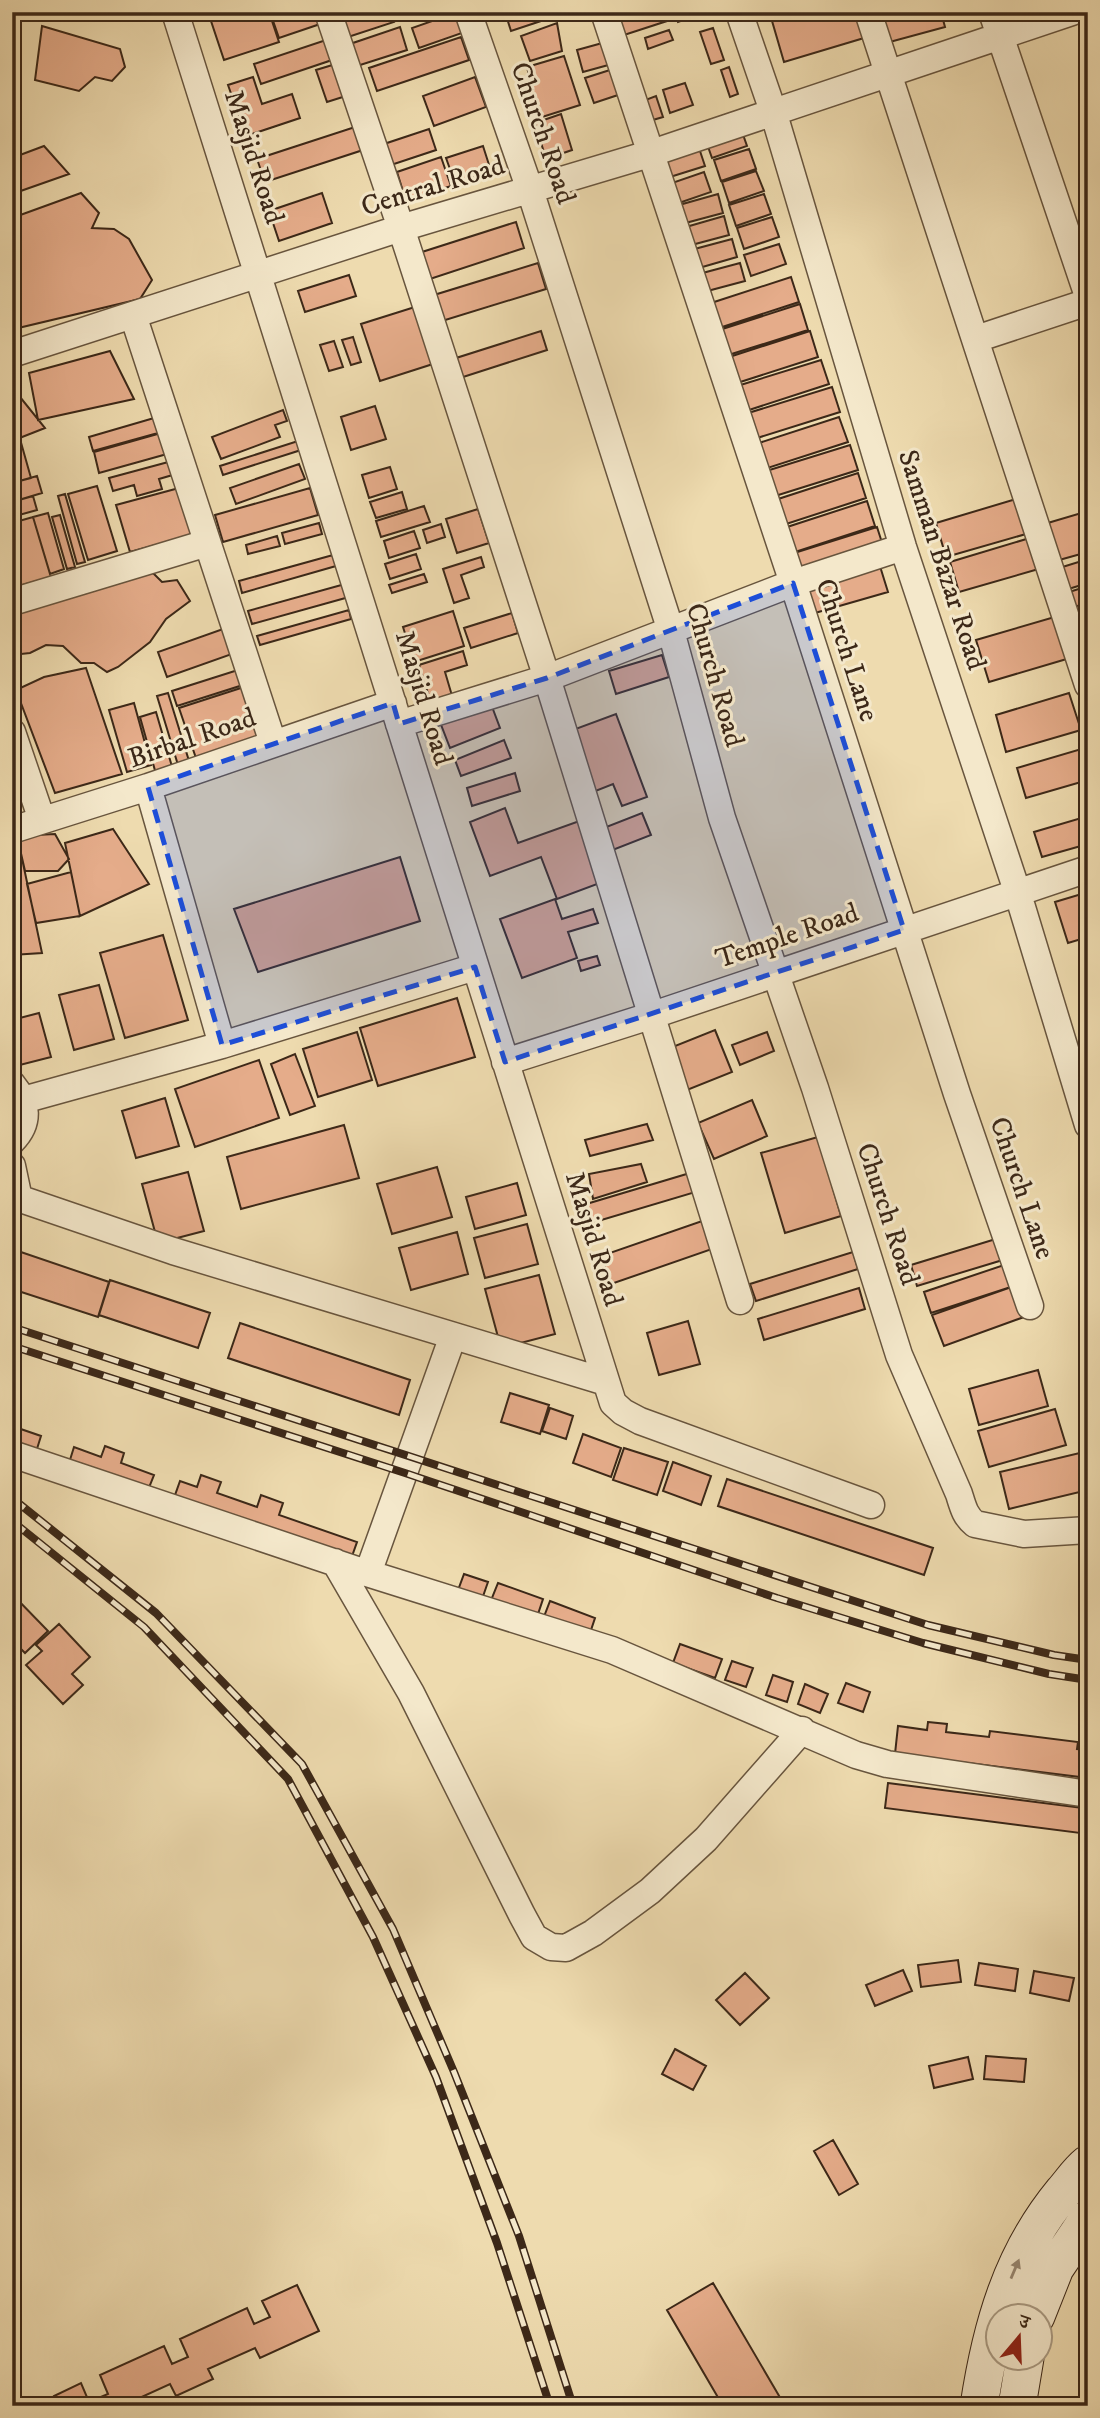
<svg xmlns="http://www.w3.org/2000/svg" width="1100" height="2418" viewBox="0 0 1100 2418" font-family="'IM FELL DW Pica','Noto Serif Devanagari',serif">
<rect width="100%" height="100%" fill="#eedbaf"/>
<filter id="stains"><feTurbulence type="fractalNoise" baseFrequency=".00286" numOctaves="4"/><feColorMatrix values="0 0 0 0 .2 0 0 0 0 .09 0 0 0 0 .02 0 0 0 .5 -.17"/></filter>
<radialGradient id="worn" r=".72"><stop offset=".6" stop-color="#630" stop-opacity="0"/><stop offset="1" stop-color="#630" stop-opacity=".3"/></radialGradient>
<path fill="#e5ac8a" stroke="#3c2818" stroke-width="2" d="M208,12h61l10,30 -55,18z
M270,12h53l3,10 -47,16z
M354,12h36l4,10 -49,16 -7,-21z
M406,12h26l-24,8z
M505,12h53l1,3 -48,16z
M613,12h51l3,9 -46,15z
M675,12h31l-28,10z
M775,12h82l7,26 -80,24 -14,-48z
M880,12h14l2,8 28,-8h17l4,15 -59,16z
M944,12h24l-22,7z
M455,13l7,20 -43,15 -7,-20z
M557,23l5,28 -32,10 -9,-25z
M42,26l78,23 5,18 -13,14 -17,-4 -16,14 -44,-11z
M400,27l7,23 -50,16 -7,-22z
M713,28l11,32 -13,4 -11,-32z
M669,30l4,10 -25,9 -3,-11z
M461,37l8,23 -92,31 -8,-23z
M326,40l6,20 -71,24 -7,-20z
M606,42l6,22 -29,8 -6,-22z
M564,56l16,49 -41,13 -12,-51z
M339,63l10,32 -22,7 -11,-32z
M729,67l9,27 -8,3 -9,-27z
M613,69l8,25 -27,9 -9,-25z
M253,77l9,27 30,-10 8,24 -54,18 -18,-51z
M475,77l11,30 -52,19 -11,-30z
M685,83l8,22 -23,8 -7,-23z
M656,96l7,21 -17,5 -6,-20z
M561,114l11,36 -26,9 -11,-36z
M740,126l7,20 -35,12 -7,-20z
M355,127l8,23 -98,32 -8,-23z
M429,129l7,21 -45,15 -7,-21z
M698,145l7,21 -35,11 -7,-20z
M44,146l25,28 -57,20v-36z
M483,146l8,25 -36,12 -9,-25z
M749,149l7,20 -35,12 -7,-21z
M441,157l10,29 -45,15 -9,-29z
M756,171l8,20 -35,12 -7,-21z
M704,172l7,20 -35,12 -7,-20z
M81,193l18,20 -7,15 22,1 15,10 23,41 -12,19 -126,30 -2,-7v-104z
M322,193l10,30 -53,18 -10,-30z
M718,194l5,19 -45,12 -6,-18z
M764,194l7,20 -35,12 -7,-21z
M724,216l5,19 -45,12 -5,-18z
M772,217l7,20 -35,12 -7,-21z
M516,222l8,26 -94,31 -8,-27z
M732,239l5,18 -45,13 -5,-19z
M779,244l7,20 -35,12 -7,-21z
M538,263l8,26 -104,32 -8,-26z
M740,263l5,18 -45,12 -5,-18z
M349,275l7,21 -51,16 -7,-21z
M791,277l8,25 -86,28 -8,-25z
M800,304l8,26 -86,27 -9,-25z
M418,306l18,57 -56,18 -19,-57z
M541,331l6,19 -87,28 -7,-19z
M810,331l8,26 -87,28 -8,-26z
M353,337l8,25 -10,3 -9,-25z
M334,341l9,26 -14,4 -9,-26z
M110,351l24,48 -96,21 -9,-47z
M821,360l8,24 -86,28 -9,-25z
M12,387l33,41 -33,13z
M832,387l8,25 -86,27 -9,-25z
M375,406l11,33 -35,11 -10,-33z
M283,410l4,11 -12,4 5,12 -59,22 -9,-22z
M839,417l9,25 -87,28 -8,-25z
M154,418l4,15 -65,18 -4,-14z
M161,433l6,21 -68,19 -5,-21z
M20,439l11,39 -19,5v-41z
M298,441l3,9 -78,25 -3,-9z
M850,445l8,25 -86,27 -9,-25z
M172,461l4,13 -17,5 3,10 -25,7 -3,-11 -21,6 -4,-13z
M299,464l6,15 -69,25 -6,-16z
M390,467l7,22 -28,9 -7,-23z
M858,473l8,25 -86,28 -8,-25z
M37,476l5,17 -30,9v-19z
M97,486l20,65 -29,9 -20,-66z
M179,488l14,47 -63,17 -14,-47z
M310,488l8,27 -95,27 -8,-27z
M402,492l5,17 -31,9 -6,-16z
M65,494l20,68 -8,2 -19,-68z
M33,496l4,14 -25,7v-15z
M1016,499l10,35 -80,23 -10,-34z
M867,501l8,25 -86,28 -8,-25z
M424,506l6,16 -49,15 -5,-16z
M478,509l11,34 -32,10 -11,-34z
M1088,511v41l-36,10 -11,-37z
M48,513l16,56 -14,5 -17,-57z
M60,515l15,52 -8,2 -15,-52z
M33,517l18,60 -39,11v-65z
M319,523l3,11 -37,10 -3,-11z
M441,524l4,13 -18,6 -4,-13z
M877,527l8,25 -86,27 -8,-25z
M414,531l6,17 -31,10 -5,-17z
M277,536l3,10 -32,8 -2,-9z
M1033,537l9,31 -83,24 -9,-30z
M416,554l5,15 -31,10 -5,-15z
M333,555l3,11 -94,27 -3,-12z
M481,557l3,10 -23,8 8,23 -15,5 -11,-34z
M1088,559v24l-26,8 -6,-22z
M879,563l9,29 -80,23 -9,-28z
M149,569l13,13 15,-2 13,21 -24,18 -16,23 -32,25 -11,5 -13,-9h-13l-18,-17 -17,-1 -16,8 -18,2v-45z
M424,574l3,8 -35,11 -3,-8z
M345,584l4,13 -97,27 -4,-13z
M1088,586v17l-18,5 -4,-15z
M349,610l2,9 -91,26 -3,-9z
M453,611l11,35 -50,16 -11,-35z
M512,613l6,20 -47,15 -7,-20z
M1058,616l12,42 -81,24 -13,-42z
M223,629l9,25 -65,23 -9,-25z
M463,651l4,14 -22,7 8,27 -21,7 -13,-41z
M662,655l7,22 -53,17 -7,-23z
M86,668l36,106 -67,19 -39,-103 28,-13z
M241,669l5,15 -69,22 -5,-15z
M244,687l19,55 -65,22 -19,-56z
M168,693l21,68 -11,4 -21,-69z
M1069,693l12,37 -75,22 -10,-37z
M134,703l17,62 -24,7 -18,-62z
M491,704l9,24 -50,20 -10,-26z
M156,712l17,58 -17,4 -16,-57z
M616,714l31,83 -25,9 -9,-22 -20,8 -23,-61z
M504,740l7,18 -50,18 -6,-16z
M1088,747v33l-62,18 -9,-30z
M515,773l5,18 -48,15 -5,-18z
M505,808l13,35 67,-24 23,61 -51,19 -16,-42 -51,19 -20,-54z
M642,813l9,22 -46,18 -9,-22z
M1088,816v28l-46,13 -8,-25z
M113,829l36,55 -69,32 -15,-73z
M55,834l14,25 -11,12h-33l-8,-35z
M20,849l22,104 -30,2v-104z
M400,857l20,64 -162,51 -24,-63z
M71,872l9,44 -44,7 -9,-39z
M1088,892v45l-20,6 -13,-41z
M555,899l7,20 31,-10 5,14 -30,9 9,26 -55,20 -22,-59z
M163,935l25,85 -63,18 -25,-85z
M597,956l3,9 -19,6 -3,-10z
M99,985l15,54 -40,11 -15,-55z
M457,998l18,59 -97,29 -18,-58z
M39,1013l12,44 -39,10v-47z
M715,1030l17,42 -50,20 -17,-42z
M357,1032l15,48 -54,17 -15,-48z
M767,1032l7,19 -34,14 -8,-20z
M295,1054l20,52 -25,9 -19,-51z
M259,1060l20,58 -84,29 -20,-58z
M165,1098l14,48 -43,12 -14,-47z
M752,1100l15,36 -53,23 -16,-36z
M647,1124l6,16 -63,16 -5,-16z
M344,1125l15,53 -118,31 -14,-52z
M818,1137l23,79 -56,17 -24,-80z
M641,1164l6,18 -54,17 -4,-25z
M437,1167l15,50 -60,17 -15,-50z
M188,1172l16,59 -46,12 -16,-59z
M690,1173l9,18 -111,33 -5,-19z
M517,1183l9,32 -51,14 -9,-32z
M705,1220l10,28 -104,36 -10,-28z
M527,1224l11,40 -53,14 -11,-40z
M457,1232l11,42 -57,16 -12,-42z
M999,1238l7,21 -89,27 -6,-21z
M12,1249l97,33 -11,35 -86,-28z
M853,1252l5,17 -102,32 -6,-17z
M1010,1263l7,22 -86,28 -7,-21z
M539,1275l16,59 -54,14 -16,-59z
M110,1280l100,33 -12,35 -99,-33z
M1017,1285l7,32 -80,29 -12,-31z
M859,1288l6,21 -101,31 -6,-21z
M688,1321l12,43 -41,11 -12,-42z
M240,1323l170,57 -11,35 -171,-57z
M1038,1370l10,36 -69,19 -10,-36z
M510,1393l39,12 -9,29 -39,-12z
M550,1408l23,8 -7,23 -24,-8z
M1055,1409l11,36 -77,22 -11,-36z
M12,1426l29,10 -5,16 -24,-8z
M583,1434l38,14 -10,29 -38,-14z
M105,1446l19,7 -3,10 33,12 -6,15 -79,-27 5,-16 27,10z
M624,1448l44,14 -11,33 -44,-15z
M1088,1451v39l-79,19 -9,-37z
M673,1462l38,14 -10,29 -38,-14z
M201,1475l20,7 -4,11 40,14 4,-12 22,8 -4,12 78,27 -6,17 -177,-61 6,-17 17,6z
M727,1479l206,69 -9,27 -206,-69z
M464,1574l24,8 -7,20 -24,-9z
M498,1583l45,16 -7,21 -46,-17z
M12,1594l36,37 -23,22 -13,-13z
M550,1601l45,17 -7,21 -46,-17z
M59,1624l31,33 -18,17 11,11 -20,19 -37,-39 16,-14 -6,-6z
M680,1644l42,15 -7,19 -42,-15z
M732,1661l21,7 -7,19 -21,-7z
M773,1675l20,7 -6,20 -21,-7z
M846,1683l24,9 -7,20 -25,-9z
M805,1684l23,10 -8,19 -22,-9z
M928,1722l19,2 -1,8 43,5 1,-6 88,11 -1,7 11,1v28l-193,-24 3,-28 29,4z
M888,1783l195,25 -3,25 -195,-25z
M958,1960l3,22 -40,5 -3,-22z
M979,1963l39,6 -3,22 -40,-6z
M903,1970l9,21 -37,15 -9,-21z
M1034,1971l40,7 -5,23 -39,-8z
M745,1973l24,25 -29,27 -24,-25z
M675,2049l31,17 -13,24 -31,-16z
M986,2056l40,3 -2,23 -40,-3z
M968,2057l5,22 -39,9 -5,-22z
M833,2140l25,44 -19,11 -25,-44z
M713,2283l72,123h-62l-56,-96z
M297,2285l22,46 -59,27 -5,-10 -47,21 5,10 -37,17 -6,-12 -48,22h-64l-4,-10 27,-13 8,19 19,-8 -8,-19 64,-29 8,18 16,-7 -8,-18 67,-31 7,16 16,-7 -8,-16z"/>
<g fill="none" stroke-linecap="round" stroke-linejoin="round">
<defs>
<path id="street" d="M175,12l438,1391 10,9 17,9 231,84
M328,12l73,216 146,450 193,623
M468,12l62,178 141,441 51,187 93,270 84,267 60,139c4,13 6,22 16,30l49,10 64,-4
M604,12l189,571 164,511 73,212
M739,12l34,99 130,436 115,347 70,231
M868,12l220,673
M992,12l96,284
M133,315l140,428
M976,339l112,-37
M12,354l389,-126 248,-74 423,-142
M12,602l195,-59
M399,724l148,-46 246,-95 110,-36
M12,732l30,88
M148,787l74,258
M12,830l136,-43 245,-84
M505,1062l145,-46 438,-147
M12,1084c16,19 18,39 0,57
M23,1100l199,-55 253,-78
M12,1166l7,33
M12,1196l161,55 433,131
M12,1454l342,115 258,81 244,105 31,9 201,30
M335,1562l76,131 111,222 12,22 17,10 15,1 27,-15 57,-42 56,-52 96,-109
M368,1573l85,-237"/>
<path id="secondary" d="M1036,2316l19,-48 33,-49
M979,2406c12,-79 32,-151 84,-214 8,-9 15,-20 25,-28
M1017,2406l8,-48"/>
</defs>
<use href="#street" stroke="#68553e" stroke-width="29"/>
<use href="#secondary" stroke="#3c2818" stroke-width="39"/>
<use href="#street" stroke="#f4e8cb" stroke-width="26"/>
<use href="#secondary" stroke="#f4e8cb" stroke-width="37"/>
<defs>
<path id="rail" d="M12,1327l916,298 126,30 34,5
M12,1346l393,127 372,125 146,45 126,31 39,6
M12,1498l144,115 146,151 91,165 61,143 65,164 54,170
M12,1521l132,106 144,152 85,158 63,140 61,166 53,163"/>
</defs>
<use href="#rail" stroke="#3c2818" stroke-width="8"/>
<use href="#rail" stroke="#f4e8cb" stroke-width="5" stroke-dasharray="16" stroke-linecap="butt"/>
</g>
<defs><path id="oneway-solid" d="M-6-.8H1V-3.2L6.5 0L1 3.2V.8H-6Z" transform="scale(1.75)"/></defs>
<use fill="#988872" href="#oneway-solid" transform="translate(1015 2269) rotate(-67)"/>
<path fill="#1d4ed8" fill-opacity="0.2" stroke="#1d4ed8" stroke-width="5" stroke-dasharray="14 9" stroke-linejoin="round" d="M793,583l111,347 -399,132 -30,-95 -253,78 -74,-258 245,-84 6,21 148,-46z"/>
<g text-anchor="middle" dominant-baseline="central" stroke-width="6" stroke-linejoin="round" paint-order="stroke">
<g font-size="28" fill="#3c2818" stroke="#f4e8cb">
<text transform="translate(543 133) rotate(71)">Church Road</text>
<text transform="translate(254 157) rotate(72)">Masjid Road</text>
<text transform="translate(433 186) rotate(-17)">Central Road</text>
<text transform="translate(942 560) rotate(72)">Samman Bazar Road</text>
<text transform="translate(847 650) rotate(72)">Church Lane</text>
<text transform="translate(715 675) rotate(74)">Church Road</text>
<text transform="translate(424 698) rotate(73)">Masjid Road</text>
<text transform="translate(192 738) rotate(-19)">Birbal Road</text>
<text transform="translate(787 936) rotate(-19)">Temple Road</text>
<text transform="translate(1022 1188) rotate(71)">Church Lane</text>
<text transform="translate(888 1214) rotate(72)">Church Road</text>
<text transform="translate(594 1239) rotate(73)">Masjid Road</text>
</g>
</g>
<rect width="1100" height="2418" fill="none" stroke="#eedbaf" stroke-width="42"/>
<rect x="14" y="14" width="1072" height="2390" fill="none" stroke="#3c2818" stroke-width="3.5"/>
<rect x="21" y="21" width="1058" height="2376" fill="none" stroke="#3c2818" stroke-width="2"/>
<g transform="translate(1019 2337) rotate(19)"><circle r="33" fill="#f4e8cb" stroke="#aa9b83" stroke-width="2"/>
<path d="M0-5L12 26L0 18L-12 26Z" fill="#8f2418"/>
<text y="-10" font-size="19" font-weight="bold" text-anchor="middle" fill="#3c2818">उ</text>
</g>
<rect width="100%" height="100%" filter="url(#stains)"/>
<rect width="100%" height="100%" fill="url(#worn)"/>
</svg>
